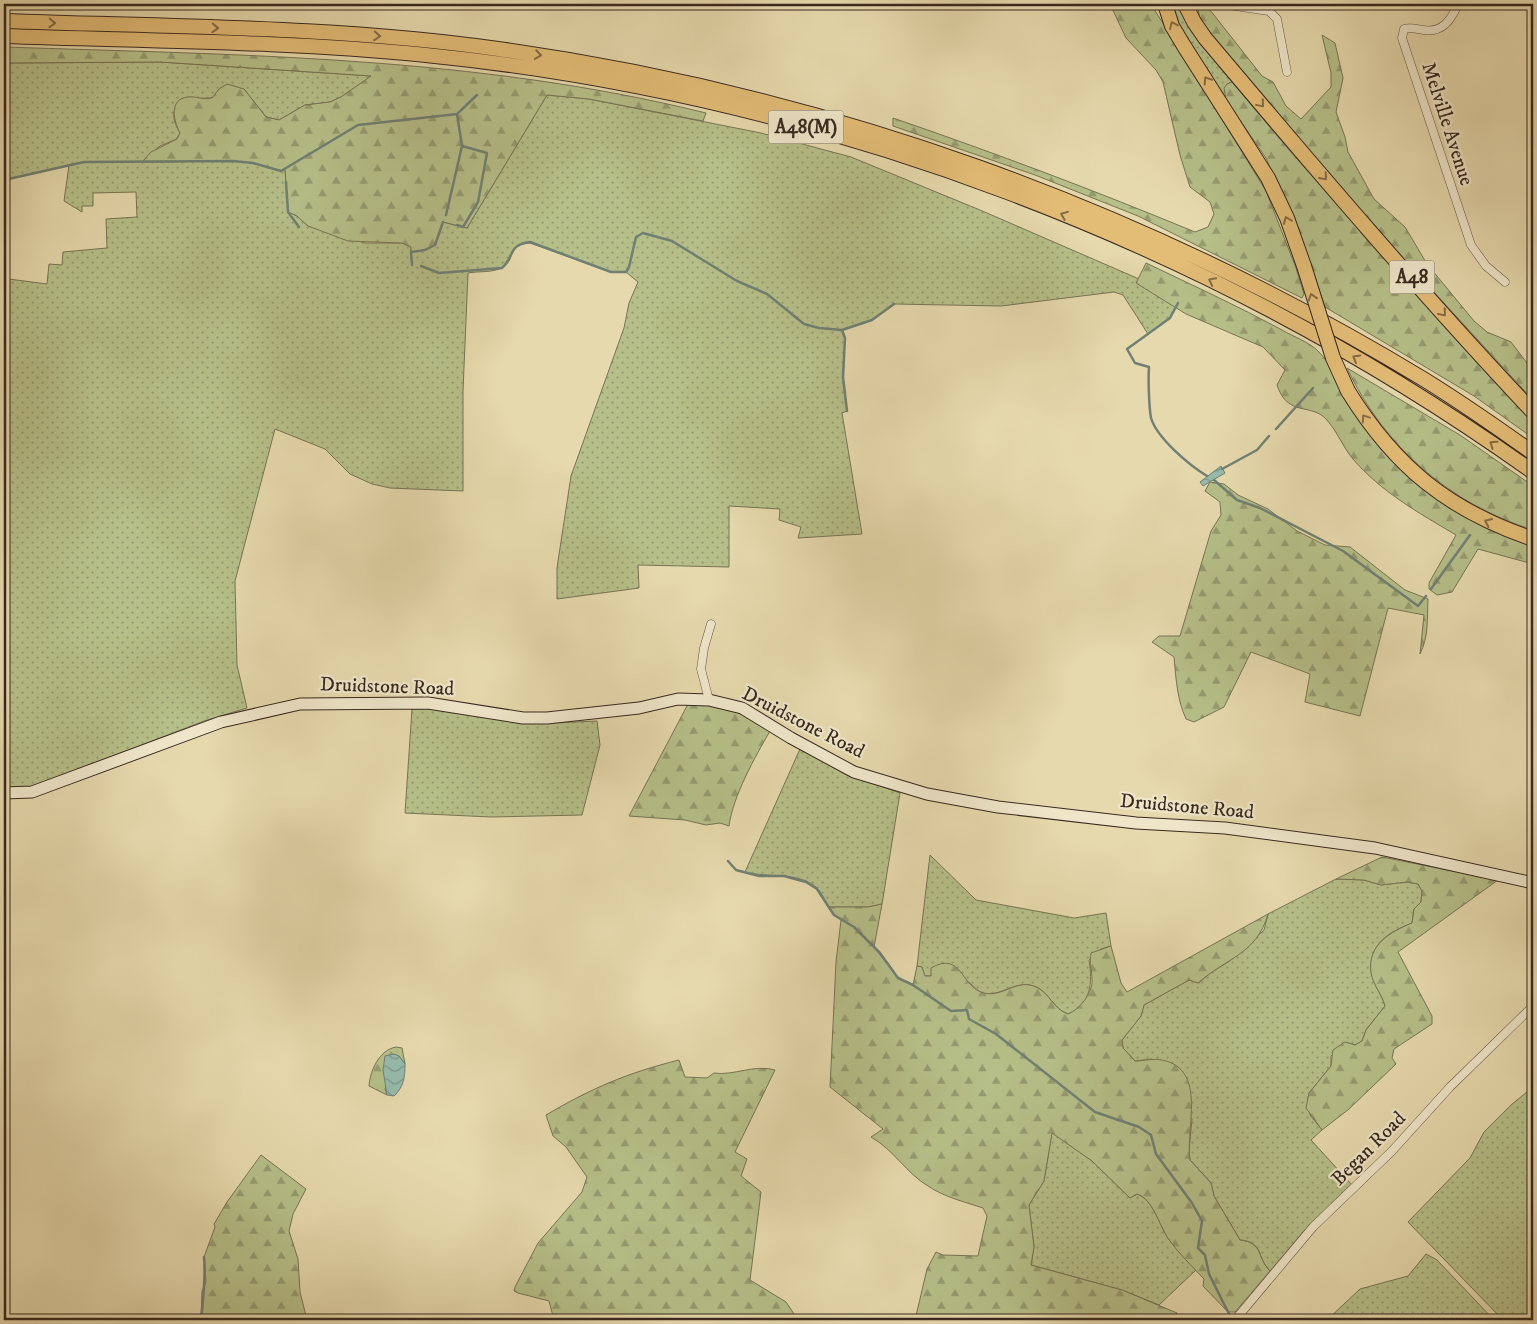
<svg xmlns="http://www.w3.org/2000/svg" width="1537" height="1324" viewBox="0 0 1537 1324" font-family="'IM FELL DW Pica',serif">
<defs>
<pattern id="grass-dots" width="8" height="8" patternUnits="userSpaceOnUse" patternTransform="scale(1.25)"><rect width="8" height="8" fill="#b6bf89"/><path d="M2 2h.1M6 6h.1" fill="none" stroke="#959b6f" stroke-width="1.8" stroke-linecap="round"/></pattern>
<pattern id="forest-firs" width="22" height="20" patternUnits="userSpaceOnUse" patternTransform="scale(1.25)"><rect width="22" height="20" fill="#b6bf89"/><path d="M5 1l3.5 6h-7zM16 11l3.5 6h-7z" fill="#959b6f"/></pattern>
<pattern id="water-waves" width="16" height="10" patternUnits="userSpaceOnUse" patternTransform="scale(1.25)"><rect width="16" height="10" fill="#96baac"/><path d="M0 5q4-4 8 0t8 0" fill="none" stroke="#7b978b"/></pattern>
</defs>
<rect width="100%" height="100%" fill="#e6d9ad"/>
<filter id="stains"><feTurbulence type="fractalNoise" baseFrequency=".004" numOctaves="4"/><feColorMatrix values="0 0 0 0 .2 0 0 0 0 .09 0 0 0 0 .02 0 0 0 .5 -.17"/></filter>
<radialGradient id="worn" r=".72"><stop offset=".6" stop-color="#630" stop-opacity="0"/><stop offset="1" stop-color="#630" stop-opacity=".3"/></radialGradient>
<path fill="url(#grass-dots)" stroke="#777454" d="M1172,4h8c11,31 32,53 52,78l-5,2 -1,16 -47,-74z
M160,62l212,14 -31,21 -11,5 -25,3 -26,15 -13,-3 -22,-28h-25l-6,9 -32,1c-11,12 -8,22 -1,34l-3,6 -17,7 -17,16 90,-1 20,2 28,8 4,-2 3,43 9,4 11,10 57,17h37l9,4v5l14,-2 18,-28 24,6 80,-133 42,4 172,34 90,24 129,53 166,72 32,21 -8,15 -22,16 -25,-39 -9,-3 -113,14 -107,-2 -22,16 -30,10 3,8 -2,39 4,34 -5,2 20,121 -64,4 3,-11 -22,-7 1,-11 -51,-3v61l-91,-2 1,23 -82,11v-31l14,-92 53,-148 5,-25 9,-21 -12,-10h-15l-81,-29c-25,2 -13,15 -27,24 -9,6 -25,4 -35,6l-5,118v100l-73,-3 -18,-4 -22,-10 -25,-25 -50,-20 -40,152 2,84 10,43 -43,13 -172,66 -28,2v-551h5v41l38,5 2,-20 13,1 1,-13 44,-4 -1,-29 31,-2 -1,-25 -43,1v13h-11v6l-18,-11 5,-36 -65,15v-117z
M426,706l126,17 45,-2 3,24 -18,70 -91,2 -86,-4 7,-104z
M800,749l58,29 42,15 -18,111 -14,3h-40c-3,-6 -6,-13 -10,-18 -17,-18 -52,-11 -73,-17z
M930,855l46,45 98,18 32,-5 5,33 -10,3 -12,11c4,22 2,45 -21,54 -15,-5 -18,-21 -32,-27 -18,-8 -31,7 -49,7 -7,0 -11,-6 -16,-10 -10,-8 -27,-11 -39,-16l-1,8h-6l-3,-9 -5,-1z
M1336,879l28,1 17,5 26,-3 11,2 4,7 -1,11 -7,7 -2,14c-26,10 -49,25 -38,58 2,9 9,15 11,25l-19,24 -4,11 -7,4 -10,-3 -14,14v10l-22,27 1,22 12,15 -11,10 41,45 -48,46 -34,40c-14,-14 -6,-29 -30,-31l-26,-44 -3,-13 -21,-23 -1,-9 3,-32 -40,-60 -17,2 -12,-13 -1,-8 19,-24 3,-11 45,-25 10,3 11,-10 20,-12 34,-31 4,-16z
M1533,1087v233h-30l-95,-98 62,-64 14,-26 27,-27z
M1052,1132l40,29 38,37 7,-4c16,5 22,31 31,44 7,11 19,22 28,32l-37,35 -37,-15 -91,-25 3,-18 -5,-42 15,-24z
M1426,1254l11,6 57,60h-167l33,-31 48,-13z"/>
<path fill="url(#forest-firs)" stroke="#777454" d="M1110,4h41l115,187 30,77 8,26 -2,4 -164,-82 -103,-41 -142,-49v-8c102,35 203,73 302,114l13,-5 6,-13 -4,-12 -20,-15 -10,-32 -17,-73 -7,-12 -30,-32z
M1206,5l56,71 11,6 13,24 15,13 30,-32v-14l-9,-38 13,8 8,35 -7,34 9,25 3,15 26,47 31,28 22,37 47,57 13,11 24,10 19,25 3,1v32l-157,-171 -176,-207 -2,-14z
M4,47c236,8 471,9 702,66l-3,8 -114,-22 -42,-4 -80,133 -24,-6 -8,23 -10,5 -14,2v-5l-9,-4 -54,-2 -40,-15 -11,-10 -9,-4 -3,-43 -4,2 -28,-8 -20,-2 -91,1 9,-10 26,-13 3,-6c-6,-11 -12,-34 8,-36 8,-1 14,3 24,1l7,-9 8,-5 17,5 22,28 13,3 26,-15 25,-3 11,-5 30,-21 -211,-14 -156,1z
M1232,82l57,68 143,161 101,110v17l-59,-42 -149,-89 -14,-42 -45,-107 -40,-58 -2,-12 3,-4z
M1146,263c46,22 92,43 136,67 12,7 27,12 36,21 17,16 21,41 34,59 50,73 98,107 181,136v18l-55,-15 -26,43 -15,3 -8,-6v-6l27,-48c-37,-22 -75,-43 -104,-77 -9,-11 -15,-27 -25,-38 -16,-18 -39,-2 -50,-35l8,-15 -22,-23 -77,-33 -50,-31z
M1347,368l113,67 73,51v44c-83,-26 -149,-83 -186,-162z
M1210,482l14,2 14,11 30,14 29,22 28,14 25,2 55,43 23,9c-1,20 1,37 -8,55l4,-39 -36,-7 -28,108 -55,-14 5,-28 -59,-22 -27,55 -30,15 -8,-3c-9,-20 -10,-40 -12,-62l-22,-15 7,-6h21l31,-105 10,-16 -1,-13 -15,-11z
M688,704c37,0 51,7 82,27 -15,26 -37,65 -41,95l-9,-3 -14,2 -21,-5 -56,-4z
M1382,857l116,23 -100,72 34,64v8l-38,25 -2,9 4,6 -47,45 -27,21 -16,-22 3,-15 22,-27 2,-16 12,-8 10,3 7,-4 4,-11 19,-24c-3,-12 -12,-21 -14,-33 -4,-28 19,-41 41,-50l2,-14 7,-7 1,-11 -4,-7 -11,-2 -26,3 -17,-5 -28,-1z
M882,904l-8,43 24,31 15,7 4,-19 5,1 3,9h6v-8c31,-18 30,20 53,25 18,5 33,-15 52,-6 14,6 17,22 32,27 11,-4 25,-21 24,-34 0,-10 -3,-17 -1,-27l20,-7 10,37 6,9 141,-78c-11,40 -42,44 -70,69l-9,-3 -45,25 -3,11 -19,24 1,8 12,13c10,0 18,-3 27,-1 46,9 23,69 28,100l21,23 3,13 26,44c24,3 16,17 30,31l-35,41h-7l-25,-26 1,-7c-12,-13 -26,-26 -36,-41 -9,-13 -15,-39 -31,-44l-7,4 -38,-37 -40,-28 -8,48 -15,24 5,42 -3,18 91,25 55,23 -3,7h-37l-17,-6 -10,6h-195l12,-51 9,-17 7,3 35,1 9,-40 -4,-8c-18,-6 -39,-11 -55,-22 -22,-13 -34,-36 -57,-49l12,-8 -53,-42 6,-125 5,-42 -7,-5 -6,-8h40z
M396,1047l6,1 3,16 -6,-8 -14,33 2,6 -18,-9c1,-15 10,-36 27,-39z
M679,1060l6,17 22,1 7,-5c20,3 40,-9 61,-3l-40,82 12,7 -6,17 20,16 -11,88 36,22 12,18h-244l-5,-19 -31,-8 -4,-2 1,-4 23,-44 44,-51 5,-15 -21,-30 -13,-11 -7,-21c46,-27 81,-42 133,-55z
M261,1155l45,34 -13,25 -4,17 9,28 2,33 7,28h-106l1,-29 4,-9 -2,-25 11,-30 -1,-3 13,-22z"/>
<path fill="url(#water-waves)" stroke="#708074" d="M1221,466l4,7 -22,13 -3,-4z
M394,1054l5,2 6,8c0,12 -1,23 -11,32l-7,-1 -4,-25 2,-14z"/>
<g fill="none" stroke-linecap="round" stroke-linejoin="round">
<path stroke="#708074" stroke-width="2.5" d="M4,180l80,-18 149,-1 20,2 28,8 77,-46 99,-11 20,-19
M286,182l2,30 11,15
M446,215l16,-69 -5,-32
M457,225l6,2 15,-25 9,-49 -25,-7
M412,265l-1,-13 14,-2 10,-5 8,-23
M421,266l18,7 63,-5c13,-11 5,-23 28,-26l81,30h15l3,-5 7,-30 7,-4 29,8 65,40 30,13 37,30 15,4 23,2 30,-10 22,-16
M1178,303l-8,15 -43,31 8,14 14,4c-1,11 0,40 2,51 6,20 38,47 56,58
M842,330l3,8 -2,39 4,34
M1276,429l37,-41
M1222,469l35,-19 12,-14
M1214,480l23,20 23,8 83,43 75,55 8,-10
M1431,589l39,-54
M728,861l8,9 23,6h25l22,6 11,7 17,26 20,12 26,26 18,25 15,7 38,26 16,-1 2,9 27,15 99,78 44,15 12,8 5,19 36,49 10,18 -4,27 7,7 4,19 23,46
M201,1320c2,-22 5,-41 3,-63"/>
<defs>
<path id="street" d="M1222,4l47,7 8,8 10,53
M1458,4c-7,16 -15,29 -35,26 -6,-1 -13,-3 -19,-1l-2,9 69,207 15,21 19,16
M1464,4h25
M709,700l-8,-31 3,-21 7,-24
M1235,1320l78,-93 79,-76 58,-64 83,-81"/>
<path id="secondary" d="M4,793l28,-1 189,-70 79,-18 128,-1 95,15h24l92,-10 39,-9 31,1 33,8 49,30 63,34 73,22 71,13 138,16 89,5 150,20 158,35"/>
<path id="highway" d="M1165,4l7,22 12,20 84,132 19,40 17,48
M1185,4l9,18 11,16c107,127 215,254 328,374
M4,21c165,6 331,5 494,28 330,46 643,159 927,331 37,23 73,48 108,73
M4,36c140,5 282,5 422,19 396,40 784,186 1107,417
M1348,391c47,76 100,119 185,148"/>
</defs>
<use href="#street" stroke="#645542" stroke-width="9"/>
<use href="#secondary" stroke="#38291f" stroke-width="13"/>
<use href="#highway" stroke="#38291f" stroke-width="16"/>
<use href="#street" stroke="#efe6ca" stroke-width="8"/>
<use href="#secondary" stroke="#efe6ca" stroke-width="11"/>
<use href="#highway" stroke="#e3bc76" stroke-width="14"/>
<defs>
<path id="highway-bridge" d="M1304,266l29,92 15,33"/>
</defs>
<use href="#highway-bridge" stroke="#38291f" stroke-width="16" stroke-linecap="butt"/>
<use href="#highway-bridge" stroke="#e3bc76" stroke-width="14"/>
</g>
<defs><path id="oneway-chevron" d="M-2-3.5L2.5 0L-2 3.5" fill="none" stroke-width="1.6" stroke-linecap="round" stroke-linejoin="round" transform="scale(1.25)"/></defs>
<g stroke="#856b46">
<use href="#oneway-chevron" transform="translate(52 23) rotate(2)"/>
<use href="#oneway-chevron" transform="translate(1173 25) rotate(-115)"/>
<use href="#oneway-chevron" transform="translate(215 28) rotate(2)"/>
<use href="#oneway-chevron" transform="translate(377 36) rotate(4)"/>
<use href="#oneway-chevron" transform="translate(538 55) rotate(9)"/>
<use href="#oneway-chevron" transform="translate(1207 80) rotate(-123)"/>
<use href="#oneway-chevron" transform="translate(1261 104) rotate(50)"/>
<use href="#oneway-chevron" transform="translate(1324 177) rotate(49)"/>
<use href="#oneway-chevron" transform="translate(1064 215) rotate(-158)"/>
<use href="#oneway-chevron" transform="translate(1287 220) rotate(-111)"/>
<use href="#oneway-chevron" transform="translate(1212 281) rotate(-153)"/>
<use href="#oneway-chevron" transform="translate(1312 297) rotate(-107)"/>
<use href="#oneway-chevron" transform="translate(1443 313) rotate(49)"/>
<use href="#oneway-chevron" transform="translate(1356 358) rotate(-150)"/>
<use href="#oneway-chevron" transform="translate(1365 418) rotate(-124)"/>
<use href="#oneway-chevron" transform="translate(1493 444) rotate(-145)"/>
<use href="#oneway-chevron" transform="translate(1488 522) rotate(-155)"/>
</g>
<g text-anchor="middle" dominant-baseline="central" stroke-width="4.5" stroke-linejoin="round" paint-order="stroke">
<g fill="#efe6ca" stroke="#6f6252" stroke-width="1">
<rect x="768.5" y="110.5" width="75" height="33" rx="4"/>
<rect x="1389.5" y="260.5" width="45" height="33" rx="4"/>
</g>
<g font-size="19" font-weight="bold" fill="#38291f">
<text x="806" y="127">A48(M)</text>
<text x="1412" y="277">A48</text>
</g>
<g font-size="20" fill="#38291f" stroke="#efe6ca">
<text transform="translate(1447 124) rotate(72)">Melville Avenue</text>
<text transform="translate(387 687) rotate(2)">Druidstone Road</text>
<text transform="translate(803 723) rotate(27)">Druidstone Road</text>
<text transform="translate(1187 807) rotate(5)">Druidstone Road</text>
<text transform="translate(1369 1149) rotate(-45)">Began Road</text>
</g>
</g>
<rect width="1537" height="1324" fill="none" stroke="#e6d9ad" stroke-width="20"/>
<rect x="5" y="5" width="1527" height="1314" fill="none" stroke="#38291f" stroke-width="2.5"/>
<rect x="10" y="10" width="1517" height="1304" fill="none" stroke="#38291f"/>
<rect width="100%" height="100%" filter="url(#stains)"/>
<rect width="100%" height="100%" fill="url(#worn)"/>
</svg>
